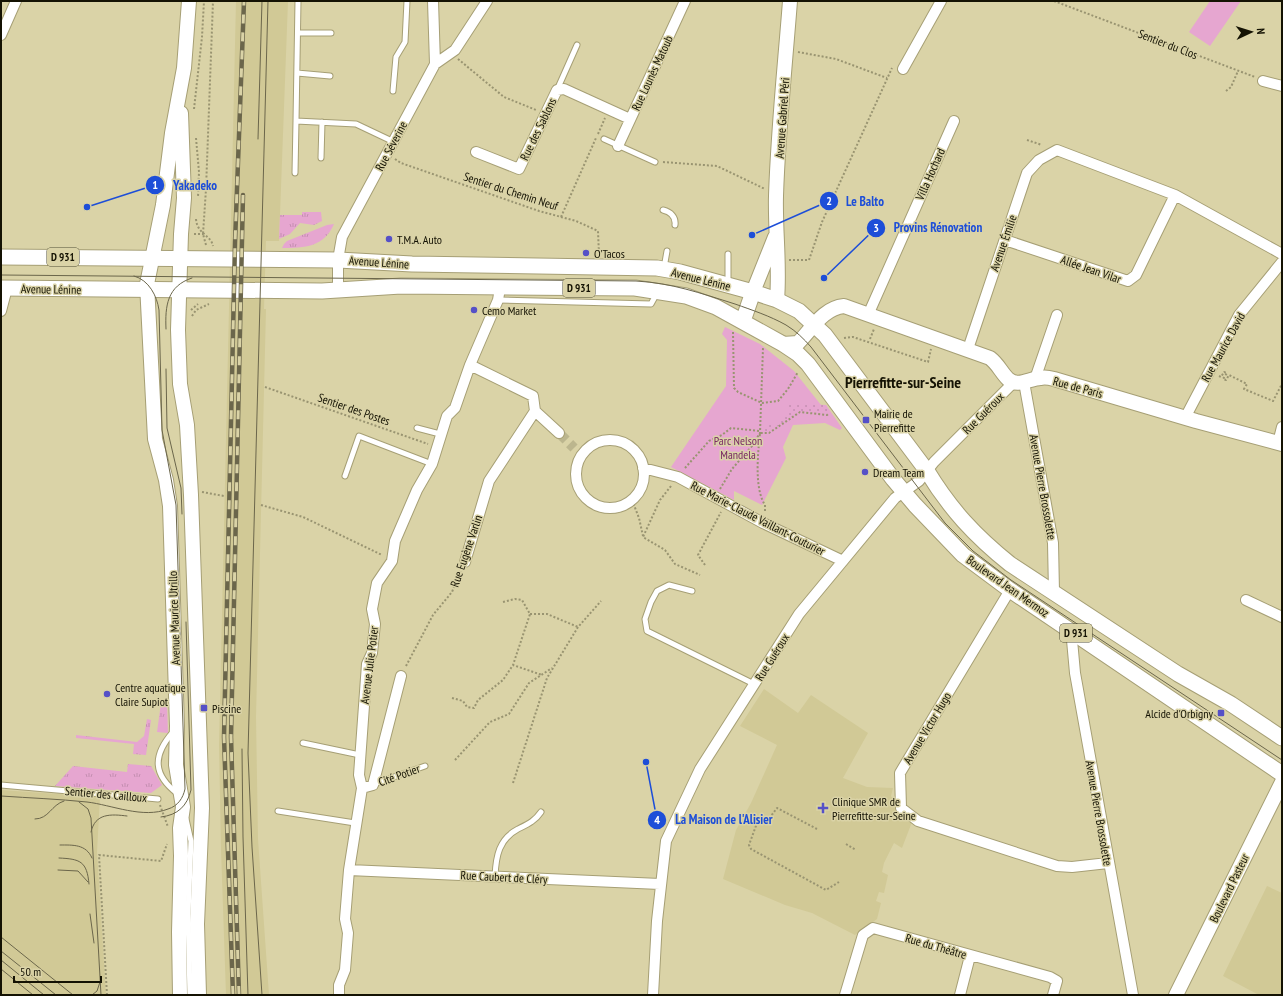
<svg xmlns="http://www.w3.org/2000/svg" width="1283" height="996" viewBox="0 0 1283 996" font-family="'PT Sans Narrow',sans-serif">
<defs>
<pattern id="grass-tufts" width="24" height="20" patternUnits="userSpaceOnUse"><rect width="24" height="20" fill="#e6a6d0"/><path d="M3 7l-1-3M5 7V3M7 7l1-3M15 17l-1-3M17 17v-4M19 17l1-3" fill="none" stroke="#c48eb1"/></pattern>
<pattern id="garden-dots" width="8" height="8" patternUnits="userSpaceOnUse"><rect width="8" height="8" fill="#e6a6d0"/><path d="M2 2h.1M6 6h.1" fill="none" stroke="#c48eb1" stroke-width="1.8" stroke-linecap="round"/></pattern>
</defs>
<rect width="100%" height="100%" fill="#dad3a7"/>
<path fill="#d1c996" d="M236,1h52l-9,240h-13l-2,68h2l-10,408 2,122 11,156h-43l-5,-146 -2,-104z
M764,689l34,24 13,-18 57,38 -25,45 24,9 26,1 -2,8 10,18 11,8 -10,26 -8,-5 -10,20 -2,9 6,3 -4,18 -5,-1 -3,9 5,2 -4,16 -22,16 -43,-22 -27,-8 -62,-26 13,-49 15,-27 26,-58 -37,-19z
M1,790l99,7 -3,55 9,143h-102l-3,-2z
M1267,886l15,7v102h-23l-36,-19z"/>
<path fill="url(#grass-tufts)" d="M302,212h19l1,9 -8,4 -14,-2 -10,11 -11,5 1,-24h22z
M334,224c-10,23 -29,24 -52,24l2,-4 3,-3 40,-16z
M161,703h6l1,30 -11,-1z
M147,719l4,1 -5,35 -13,-1 1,-10 -58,-6v-3l61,7 7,-6z
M128,764l23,2 11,19 -11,8 -96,-7 18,-20 54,6z"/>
<path fill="#e6a6d0" d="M1210,1h31l-31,45 -21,-14z
M725,327l35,17 34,27 27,34h5l16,23 -2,2 -15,-7 -32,2 -10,22 3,11 -24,47 -28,-14v9l-63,-33 55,-81 1,-46 -5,-6z"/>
<path fill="url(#garden-dots)" d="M789,403l37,2 3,6 -4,2 -26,-2 -28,20h-6l-2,-5h5l1,-2c12,0 19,-10 20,-21z"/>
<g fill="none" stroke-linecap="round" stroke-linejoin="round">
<path stroke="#bcb68e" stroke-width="10" stroke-dasharray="10 5" stroke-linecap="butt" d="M559,433l15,15"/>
<defs>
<path id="lane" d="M298,1l-2,120 60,3 38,18
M298,33h33
M297,73l33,3
M557,90l20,-45
M393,91l3,-34 9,-15 2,-41
M604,139l51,23
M321,158l1,-36
M295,173l1,-52
M663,210c8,2 13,7 12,15
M664,268l3,-17
M728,283v-29
M498,300l153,4 6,-11
M417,428l23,6
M345,476l14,-40 73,28
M692,591l-23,-6 -12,6 -6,11 -6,17 2,12 107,53
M173,732c-21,24 -20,43 5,62
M303,743l57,12
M374,784l51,-18
M1,785l157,14
M278,811l77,12
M186,819l5,22 -3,73 2,81
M495,876c1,-20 4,-37 23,-47 10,-5 17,-8 23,-17"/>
<path id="street" d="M1,35l15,-34
M435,64l20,-14 32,-49
M903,69l38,-68
M1263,81l19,5
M618,146l67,-145
M476,152l43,17 38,-79 7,-1 66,30
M1005,240l123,41 8,-6 39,-80
M338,290v-30l4,-23 93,-173 -2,-63
M1,311l6,-23
M868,315l86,-194
M968,349l59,-176 12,-13 18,-10 118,45 107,59
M1035,379l22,-64
M1024,382l29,161 1,49
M535,411l24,22
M1185,418l54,-103 43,-53
M576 474a34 34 0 1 1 68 0a34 34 0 1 1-68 0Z
M1278,443l4,-16
M643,468l35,9 85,46 80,38
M465,562l24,-81 46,-70 -2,-15 -63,-31
M1010,590l-110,183 1,35 17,13 139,45 15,1 36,-4
M1246,600l36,17
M1071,629l4,44 58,322
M362,788l11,-3 28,-109
M349,870l311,14
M339,995v-10l6,-15 3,-37 -3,-14 4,-49 13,-82 -3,-13 8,-111 5,-11 3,-29 -3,-15 5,-26 15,-22 3,-20 22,-51 15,-26 15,-48 8,-8 15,-43 28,-65 2,-12
M653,995l4,-74 9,-80 34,-72 99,-155 96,-116 24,-17 15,-19 80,-80
M845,995l18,-60 10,-7 177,49 7,4 -4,14
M960,995l10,-39"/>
<path id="secondary" d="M181,113l3,85 -3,36 -3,96 2,54 7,41 4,70 11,313 -5,116 2,71
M753,292l22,-55
M777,300c3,-35 -2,-69 -1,-104 2,-65 9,-130 14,-195
M783,344l15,-1c14,-14 25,-35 46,-37l146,52c8,6 11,14 18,21 10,9 22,-1 33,-1 4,-1 9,0 13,1l142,42 86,23
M180,995l-1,-63 2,-76 -1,-28 3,-21 -7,-42 1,-39 -7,-220 -4,-26 -11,-41 -8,-155 16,-79 9,-72 12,-65 5,-67
M1176,995l106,-213"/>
<path id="primary" d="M1,257l337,3 74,4 245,4 23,4 73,20 24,8 22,11 26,24 102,136c23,38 48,65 83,93l168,110 53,30 51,34
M1,288l321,3 79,-5 234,2 51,8 30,11 67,37 15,10 10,10 85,115 22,26 48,50 47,35 272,184
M743,321l10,-29"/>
</defs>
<use href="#lane" stroke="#a69f75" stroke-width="7"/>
<use href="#street" stroke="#a69f75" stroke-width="12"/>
<use href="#secondary" stroke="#a69f75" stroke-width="16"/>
<use href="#primary" stroke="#a69f75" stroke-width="17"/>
<path stroke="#999471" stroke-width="2" stroke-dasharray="2 2" stroke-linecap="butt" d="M1054,1l201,76
M798,52l38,7 51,19
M458,59l46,38 32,13
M1226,91l5,-4 7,-16
M194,109l8,-72 2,-36
M598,134l7,-16
M196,138l3,34 -1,25
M1027,140l15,5
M395,159l6,4 138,48 37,10 22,10 1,24
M663,162l54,4 48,23
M561,217l35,-79
M196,219c1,15 15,16 17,27
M194,234h9
M206,245l-3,-11 3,-45 7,-188
M789,260h20l13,-38 70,-154
M191,310l7,-6
M192,316l4,-6 13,-6
M733,332l1,56 4,4 24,11 16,-2 10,-12 10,-17
M844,338l9,-1 75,25 3,-13
M870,339l4,-10
M1219,376l2,1 3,-5 3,1 -4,6 3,1 3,-5 18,9 -3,5 29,12 9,-17
M265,387l163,57
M685,468l24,-27 13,-6 9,-7 29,3
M671,486l-11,14 -17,37 22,13 10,14 25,11
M720,489l12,-20 20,-23 8,-13 3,-85
M202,492l22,4
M632,500l7,18 4,18
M261,505l42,12 79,38
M765,511v-6c-11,-17 -7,-52 -5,-72h9l31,-21 27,3 2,-2
M705,565l-7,-10 23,-43
M503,602l12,-3 7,1 8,14 -17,51
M530,614h17l31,13
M406,666l27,-51 19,-23 9,-22
M452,698l11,3 4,6 7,1 4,-8 25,-20 10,-15 29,10
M455,760l35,-38 19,-8 20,-31 23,-15
M513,783l34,-105 31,-51 23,-26
M160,805l8,22
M817,829l-40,-21 -12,16 -8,-1 -8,22 2,4 75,41 13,-8
M846,844l10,6
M107,995l-8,-140 62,6 6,-17"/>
<use href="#lane" stroke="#fff" stroke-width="5"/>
<use href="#street" stroke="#fff" stroke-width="10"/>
<use href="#secondary" stroke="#fff" stroke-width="14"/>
<use href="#primary" stroke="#fff" stroke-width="15"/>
<path stroke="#6b664b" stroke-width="1" d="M258,139l4,-138
M1,275l635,6c36,2 64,12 99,23 17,6 35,12 51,21 10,6 18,14 25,22l134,176 28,28 38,29 271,180
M166,329c-1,-23 1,-43 26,-51
M166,369l1,59 14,60 1,26
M242,749l1,88 5,158
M1,796c29,2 57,3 86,6 25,3 56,17 81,7 10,-3 15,-11 17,-20l-9,-284 -14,-75 -3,-120c-2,-14 -10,-30 -25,-34
M79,802l9,7 3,9 10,177
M161,817c17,-2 26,-11 30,-27l-5,-168
M35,819c14,0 16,-14 29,-18
M91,832c4,-19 20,-18 36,-16
M60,845c13,0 26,-1 32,13
M59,858c21,1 28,3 30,26
M58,870l20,1 10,11
M90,914l4,29
M1,937l72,58
M1,951l55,44
M1,960l43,35
M1,969l32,26
M92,995l5,-4 3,-9
M262,995l-10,-148 -4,-94 20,-752"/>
<defs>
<path id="rail" d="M233,995l-9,-258 11,-494 9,-242
M239,995l-8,-258 12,-542"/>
</defs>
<use href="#rail" stroke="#6b664b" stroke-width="4.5"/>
<use href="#rail" stroke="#dad3a7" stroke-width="3" stroke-dasharray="9" stroke-linecap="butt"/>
</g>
<g fill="#5550c7" stroke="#dad3a7" stroke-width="1.5">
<circle cx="389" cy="239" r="4"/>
<circle cx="586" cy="253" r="4"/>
<circle cx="474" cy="310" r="4"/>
<rect x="862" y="416" width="8" height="8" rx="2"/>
<circle cx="865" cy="472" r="4"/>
<circle cx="107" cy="694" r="4"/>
<rect x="200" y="704" width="8" height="8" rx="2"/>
<rect x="1217" y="709" width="8" height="8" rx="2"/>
<path d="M821 802h4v4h4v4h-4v4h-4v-4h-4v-4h4z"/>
</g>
<g text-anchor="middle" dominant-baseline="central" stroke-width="3" stroke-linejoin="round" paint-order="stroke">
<g fill="#dad3a7" stroke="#4f4c34" stroke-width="1">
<rect x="47" y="248" width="32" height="18" rx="3"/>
<rect x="563" y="279" width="32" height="18" rx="3"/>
<rect x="1060" y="624" width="32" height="18" rx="3"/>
</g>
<g font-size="11" font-weight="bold" fill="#141203">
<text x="63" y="257">D 931</text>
<text x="579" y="288">D 931</text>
<text x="1076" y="633">D 931</text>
</g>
<g font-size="12" fill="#141203" stroke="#dad3a7">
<text transform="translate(1168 44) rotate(21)">Sentier du Clos</text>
<text transform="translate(652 73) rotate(-65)">Rue Lounès Matoub</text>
<text transform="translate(782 118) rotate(-86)">Avenue Gabriel Péri</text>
<text transform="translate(538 129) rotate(-64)">Rue des Sablons</text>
<text transform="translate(391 146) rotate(-62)">Rue Séverine</text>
<text transform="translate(930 174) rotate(-66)">Villa Hochard</text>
<text transform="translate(511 191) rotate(18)">Sentier du Chemin Neuf</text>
<text transform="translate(1003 243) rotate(-71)">Avenue Émilie</text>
<text transform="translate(379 262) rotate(4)">Avenue Lénine</text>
<text transform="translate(1091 269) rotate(19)">Allée Jean Vilar</text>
<text transform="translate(701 279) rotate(14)">Avenue Lénine</text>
<text transform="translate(51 289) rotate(1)">Avenue Lénine</text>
<text transform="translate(1223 347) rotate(-61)">Rue Maurice David</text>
<text transform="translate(1078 387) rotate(15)">Rue de Paris</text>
<text transform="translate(354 409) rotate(19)">Sentier des Postes</text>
<text transform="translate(983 413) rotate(-45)">Rue Guéroux</text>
<text transform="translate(1043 487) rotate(80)">Avenue Pierre Brossolette</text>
<text transform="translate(758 518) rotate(27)">Rue Marie-Claude Vaillant-Couturier</text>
<text transform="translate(466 551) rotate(-71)">Rue Eugène Varlin</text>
<text transform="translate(1008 586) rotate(35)">Boulevard Jean Mermoz</text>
<text transform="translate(174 618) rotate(-92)">Avenue Maurice Utrillo</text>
<text transform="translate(772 657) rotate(-58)">Rue Guéroux</text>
<text transform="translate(369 665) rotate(-83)">Avenue Julie Potier</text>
<text transform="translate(927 728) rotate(-59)">Avenue Victor Hugo</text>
<text transform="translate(399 775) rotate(-20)">Cité Potier</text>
<text transform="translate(106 794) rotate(5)">Sentier des Cailloux</text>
<text transform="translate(1099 813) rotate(80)">Avenue Pierre Brossolette</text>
<text transform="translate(504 877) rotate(3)">Rue Caubert de Cléry</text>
<text transform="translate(1229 888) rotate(-64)">Boulevard Pasteur</text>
<text transform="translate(936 946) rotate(16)">Rue du Théâtre</text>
</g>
<g font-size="12" fill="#141203" stroke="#dad3a7" text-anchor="start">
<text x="397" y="239">T.M.A. Auto</text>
<text x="594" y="253">O'Tacos</text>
<text x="482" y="310">Cemo Market</text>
<text x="874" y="413">Mairie de<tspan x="874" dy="14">Pierrefitte</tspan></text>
<text x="873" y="472">Dream Team</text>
<text x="115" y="687">Centre aquatique<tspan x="115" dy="14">Claire Supiot</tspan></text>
<text x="212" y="708">Piscine</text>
<text x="1213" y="713" text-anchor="end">Alcide d'Orbigny</text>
<text x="832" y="801">Clinique SMR de<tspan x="832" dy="14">Pierrefitte-sur-Seine</tspan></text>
</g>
<g font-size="12" fill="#782763" stroke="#dad3a7">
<text x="738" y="440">Parc Nelson<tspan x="738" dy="14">Mandela</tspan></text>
</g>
<g font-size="16" font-weight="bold" fill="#141203" stroke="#dad3a7">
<text x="903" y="382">Pierrefitte-sur-Seine</text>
</g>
</g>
<path fill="none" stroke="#1d4ed8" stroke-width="1.5" d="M87 207L155 185M752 235L829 201M824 278L876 228M646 762L657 820"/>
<g fill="#1d4ed8" stroke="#dad3a7" stroke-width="1.5">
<circle cx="87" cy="207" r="4"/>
<circle cx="752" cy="235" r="4"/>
<circle cx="824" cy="278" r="4"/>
<circle cx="646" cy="762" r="4"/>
<circle cx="155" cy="185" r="10"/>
<circle cx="829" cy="201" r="10"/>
<circle cx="876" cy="228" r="10"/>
<circle cx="657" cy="820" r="10"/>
</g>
<g font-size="12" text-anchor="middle" font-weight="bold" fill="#fff">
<text x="155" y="189">1</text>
<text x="829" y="205">2</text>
<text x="876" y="232">3</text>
<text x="657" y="824">4</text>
</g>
<g font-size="13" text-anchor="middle" font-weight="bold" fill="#1d4ed8" stroke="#dad3a7" stroke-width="3" stroke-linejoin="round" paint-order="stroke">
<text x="195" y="190">Yakadeko</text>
<text x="865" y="206">Le Balto</text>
<text x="938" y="232">Provins Rénovation</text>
<text x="724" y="824">La Maison de l'Alisier</text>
</g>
<rect width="1283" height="996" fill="none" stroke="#141203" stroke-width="4"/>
<g transform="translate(1251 32) rotate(86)" stroke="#dad3a7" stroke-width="3" paint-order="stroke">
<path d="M0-3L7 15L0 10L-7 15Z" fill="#141203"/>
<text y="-6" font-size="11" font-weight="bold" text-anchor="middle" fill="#141203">N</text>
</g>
<path d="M14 976v6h87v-6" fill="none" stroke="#141203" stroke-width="2"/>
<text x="20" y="976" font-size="12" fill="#141203" stroke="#dad3a7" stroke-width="3" paint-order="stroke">50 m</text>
</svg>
